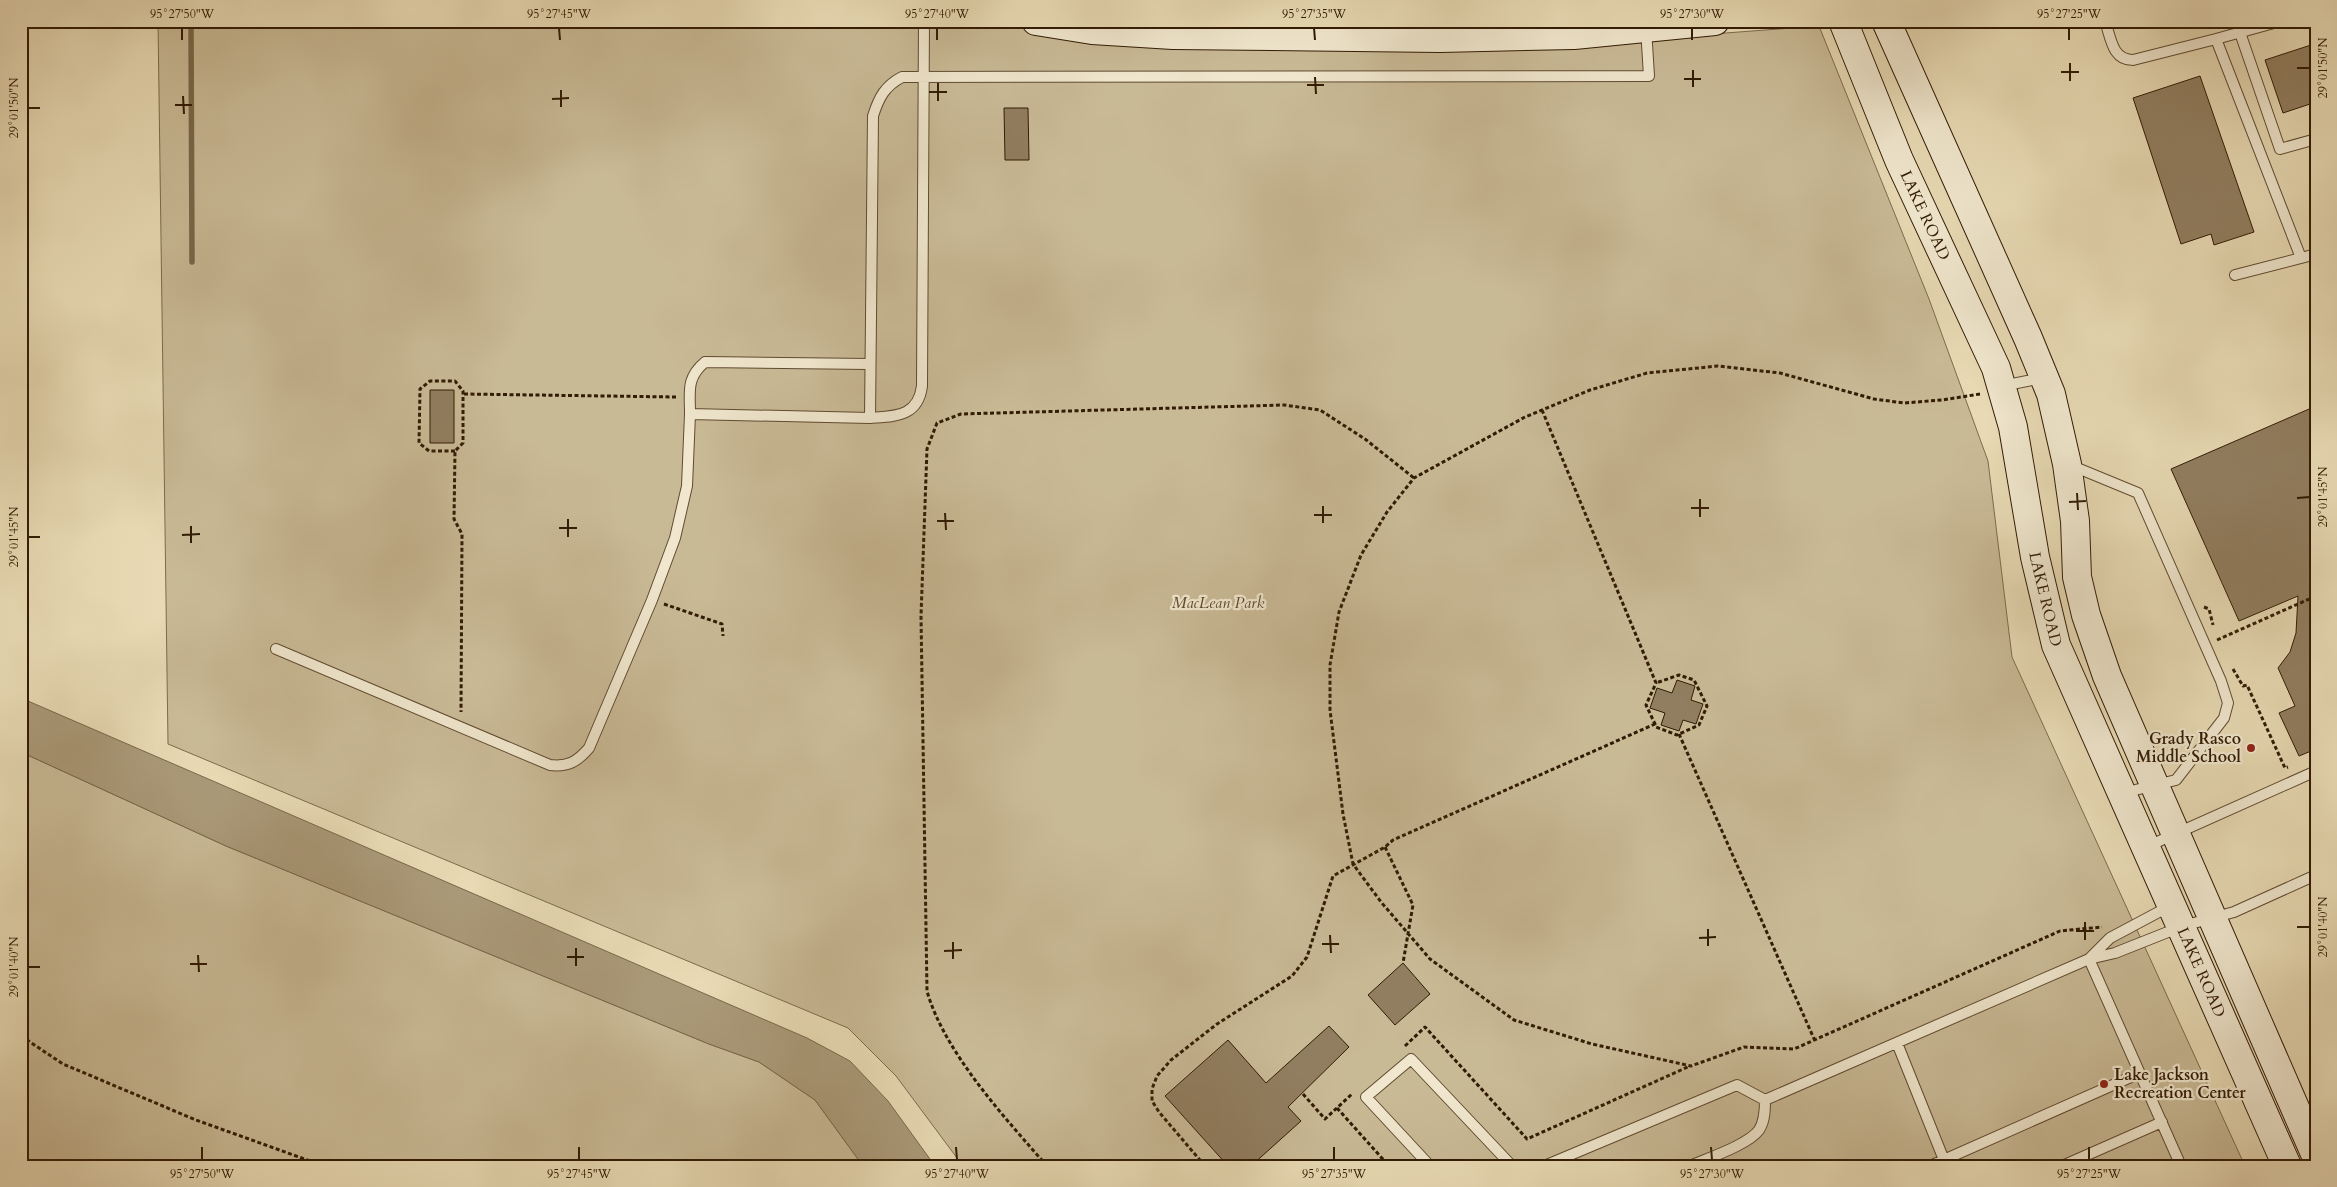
<svg xmlns="http://www.w3.org/2000/svg" width="2337" height="1187" viewBox="0 0 2337 1187" font-family="Cardo,serif">
<rect width="100%" height="100%" fill="#e8dab4"/>
<filter id="stains"><feTurbulence type="fractalNoise" baseFrequency=".004" numOctaves="4"/><feColorMatrix values="0 0 0 0 .2 0 0 0 0 .09 0 0 0 0 .02 0 0 0 .5 -.17"/></filter>
<radialGradient id="worn" r=".72"><stop offset=".6" stop-color="#630" stop-opacity="0"/><stop offset="1" stop-color="#630" stop-opacity=".3"/></radialGradient>
<path fill="#c9ba96" stroke="#7e6a4d" d="M158,21h861l32,8 541,14 227,-17 110,273 59,162 24,196 233,509h-1282l-67,-90 -48,-48 -680,-284z
M21,752l205,94 483,198 50,18 56,38 48,66h-842z"/>
<path fill="#aa9978" stroke="#7a674a" d="M21,698l786,340 43,23 38,40 47,65h-72l-48,-66 -56,-38 -50,-18 -483,-198 -205,-94z"/>
<g fill="none" stroke-linecap="round" stroke-linejoin="round">
<path stroke="#7a674a" stroke-width="5.5" d="M191,21l1,241"/>
</g>
<path fill="#917e60" stroke="#321b04" d="M2311,45l5,15v42l-33,11 -18,-53z
M2200,76l54,156 -40,13 -3,-11 -30,10 -48,-146z
M1004,108h24l1,52h-24z
M430,390h24v53h-24z
M2316,406v343l-17,7 -20,-43 16,-7 -17,-38 12,-16 6,-19 2,-37 -59,25 -68,-152z
M1677,680l18,6 -4,14 12,4 -7,20 -13,-4 -4,11 -18,-6 4,-12 -15,-5 7,-20 15,5z
M1403,963l27,31 -35,31 -27,-30z
M1329,1026l20,21 -61,60 13,14 -50,45h-23l-63,-70 63,-56 38,43z"/>
<g fill="none" stroke-linecap="round" stroke-linejoin="round">
<defs>
<path id="lane" d="M2105,21c6,17 7,39 28,39l83,-21
M2236,21l44,128 36,-10
M2281,21l-65,18 85,219 15,-4
M2235,275l66,-17
M2002,386l40,-8
M690,414c0,-23 -4,-36 15,-52l164,2
M870,418c25,-2 48,-1 52,-32l2,-365
M2070,465l68,28 83,188 7,22 -4,15 -48,62 -53,13
M276,649l274,116c18,2 27,-3 39,-17l63,-148 23,-62 12,-52 3,-72 180,4 3,-302c6,-19 12,-30 29,-39l747,-1 -3,-48
M2146,847l170,-76
M1897,1043l49,122
M1765,1100l324,-141 21,-21 60,-32
M1430,1166l-64,-69 45,-38 101,107
M1544,1166l193,-81 28,15
M1690,1166c18,-8 58,-21 69,-36 6,-9 6,-21 6,-30
M1930,1166l210,-93
M2062,1166l100,-44
M2181,1166l-92,-207 26,-6 68,-27 51,-14 82,-37"/>
<g id="secondary">
<path d="M1036,21l56,9 81,5 267,3 134,-3 141,-14"/>
<path id="s1" d="M1843,21l56,139 97,208 17,59 22,130 21,88 231,521"/>
<path d="M1886,21l142,317 23,56 16,70 8,57 2,56 9,38 21,61 209,480"/>
</g>
</defs>
<use href="#lane" stroke="#604b30" stroke-width="12"/>
<use href="#secondary" stroke="#321b04" stroke-width="30"/>
<path stroke="#321b04" stroke-width="3" stroke-dasharray="4 2.5" stroke-linecap="butt" d="M464,394l212,3
M1980,394l-38,6 -38,3 -30,-4 -94,-26 -62,-7 -71,7 -57,17 -65,27 -111,61 -27,34 -26,43 -22,57 -9,53v45l13,104 10,50 28,38 49,57 84,61 78,24 99,22 53,-19 50,2 266,-118 42,-4
M1542,410l114,273 -10,22 9,19 1,3 21,8 22,-10 8,-19 -13,-26 -15,-5 -23,8
M455,451h-26l-10,-8 1,-54 10,-8h25l8,10v52l-8,8 -1,68 8,15 -1,178
M664,604l58,20 1,12
M2204,607l5,2 4,16
M2217,640l99,-44
M2233,669l10,17 4,-1 38,83 3,-1
M1679,734l136,307
M1385,847l28,58 -10,58
M21,1036l42,28 133,56 128,46
M1405,1046l20,-19 102,112 163,-73
M1303,1094l22,25 27,-25
M1337,1108l52,58
M1047,1166c-42,-48 -103,-114 -120,-175l-6,-375 6,-167 10,-26 24,-9 323,-9 36,5 45,29 49,39
M1205,1166l-46,-54 -7,-11v-12l5,-13 14,-16 46,-36 75,-48 15,-19 26,-81 52,-29 8,-7 262,-116"/>
<use href="#lane" stroke="#f0e7ce" stroke-width="10"/>
<use href="#secondary" stroke="#f0e7ce" stroke-width="28"/>
</g>
<path fill="none" stroke="#321b04" stroke-width="2" d="M182,28v12M559,28l1,12M937,28v12M1314,28l1,12M1692,28v12M2069,28v12M2070,63v18M2297,68h13M1693,70v17M2061,72h18M1315,77l1,17M1684,79h17M938,83v18M1307,85h17M561,90v17M929,92h18M183,96l1,18M552,99l17,-1M175,105h17M28,108h12M2077,493l1,17M2297,498l13,-1M1700,499v18M2069,502l17,-1M1323,506v17M1691,508h18M945,513l1,17M1314,515h18M568,519v18M937,521h17M191,526v17M559,528h18M182,535l18,-1M28,537h12M2085,922v18M2297,927h13M1708,929v17M2076,931h18M1330,935l1,18M1699,938l17,-1M953,942v17M1322,944h17M576,948v18M944,951l18,-1M198,955l1,17M567,957h17M190,964h17M28,967h12M202,1147v13M579,1147v13M956,1147l1,13M1334,1147v13M1711,1147l1,13M2089,1147v13"/>
<g fill="#8f2418" stroke="#f0e7ce" stroke-width="2">
<circle cx="2251" cy="748" r="5"/>
<circle cx="2104" cy="1084" r="5"/>
</g>
<g text-anchor="middle" dominant-baseline="central" stroke-width="4.5" stroke-linejoin="round" paint-order="stroke">
<g font-size="16" fill="#321b04" stroke="#f0e7ce">
<text stroke="none"><textPath href="#s1" startOffset="211">LAKE ROAD</textPath></text>
<text stroke="none"><textPath href="#s1" startOffset="616">LAKE ROAD</textPath></text>
<text stroke="none"><textPath href="#s1" startOffset="1021">LAKE ROAD</textPath></text>
</g>
<g font-size="16" font-style="italic" fill="#5f4b30" stroke="#f0e7ce">
<text x="1218" y="603">MacLean Park</text>
</g>
<g font-size="16" font-weight="bold" fill="#321b04" stroke="#f0e7ce" text-anchor="end">
<text x="2241" y="739">Grady Rasco<tspan x="2241" dy="18">Middle School</tspan></text>
<text x="2114" y="1075" text-anchor="start">Lake Jackson<tspan x="2114" dy="18">Recreation Center</tspan></text>
</g>
</g>
<rect width="2337" height="1187" fill="none" stroke="#e8dab4" stroke-width="55"/>
<rect x="28" y="28" width="2282" height="1132" fill="none" stroke="#321b04" stroke-width="2"/>
<g font-size="12" text-anchor="middle" fill="#321b04">
<text x="182" y="18">95°27'50"W</text>
<text x="559" y="18">95°27'45"W</text>
<text x="937" y="18">95°27'40"W</text>
<text x="1314" y="18">95°27'35"W</text>
<text x="1692" y="18">95°27'30"W</text>
<text x="2069" y="18">95°27'25"W</text>
<text transform="translate(2323 68) rotate(-90)" y="4">29°01'50"N</text>
<text transform="translate(14 108) rotate(-90)" y="4">29°01'50"N</text>
<text transform="translate(2323 497) rotate(-90)" y="4">29°01'45"N</text>
<text transform="translate(14 537) rotate(-90)" y="4">29°01'45"N</text>
<text transform="translate(2323 927) rotate(-90)" y="4">29°01'40"N</text>
<text transform="translate(14 967) rotate(-90)" y="4">29°01'40"N</text>
<text x="202" y="1178">95°27'50"W</text>
<text x="579" y="1178">95°27'45"W</text>
<text x="957" y="1178">95°27'40"W</text>
<text x="1334" y="1178">95°27'35"W</text>
<text x="1712" y="1178">95°27'30"W</text>
<text x="2089" y="1178">95°27'25"W</text>
</g>
<rect width="100%" height="100%" filter="url(#stains)"/>
<rect width="100%" height="100%" fill="url(#worn)"/>
</svg>
